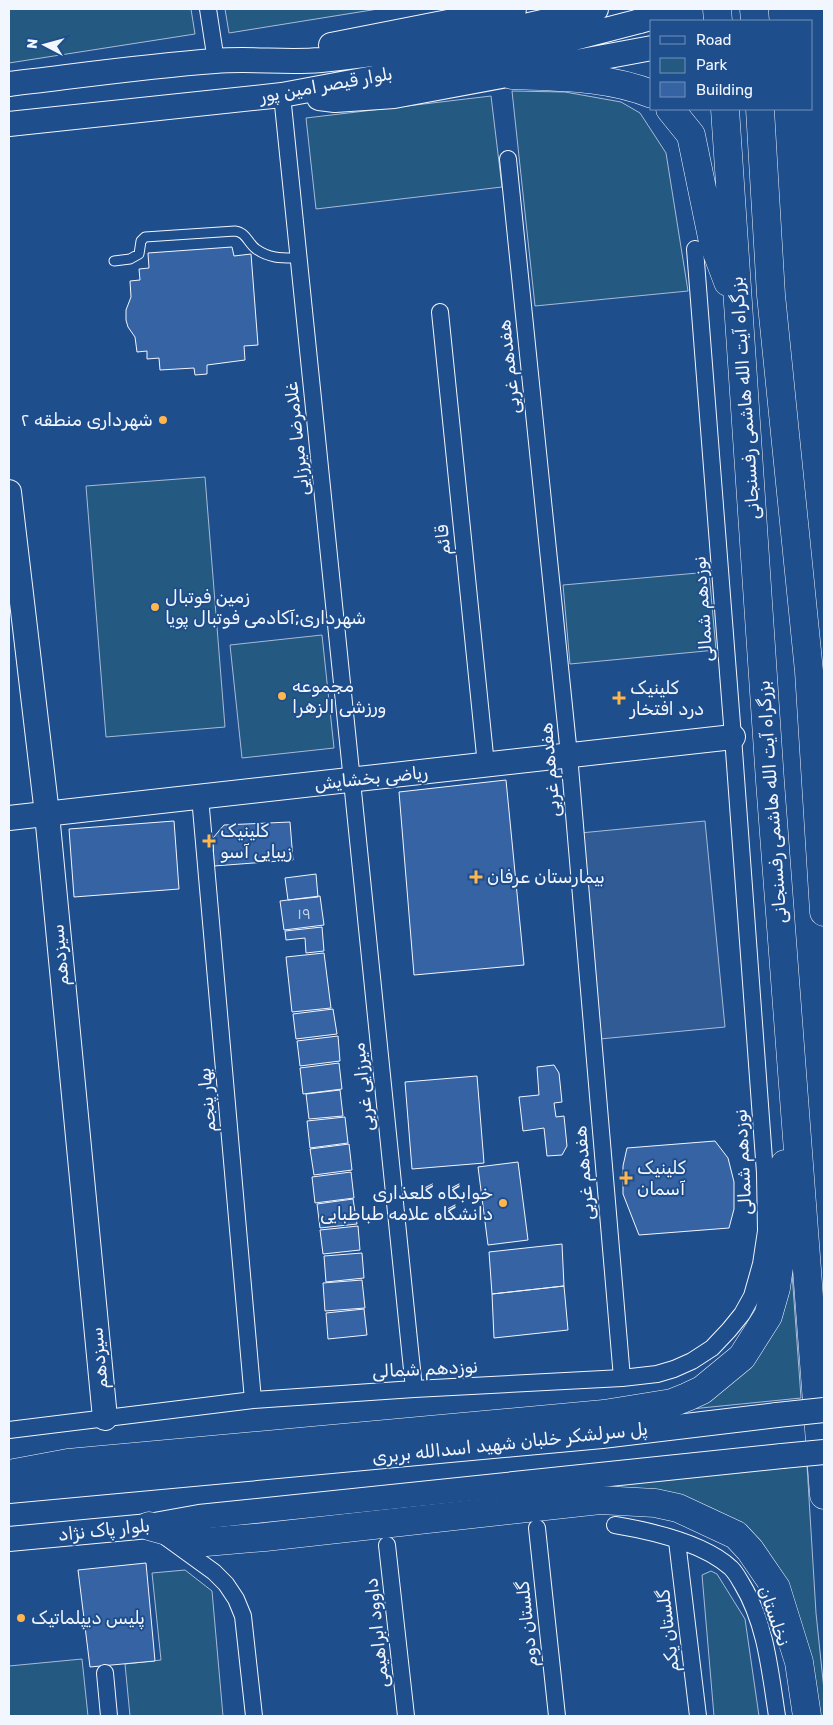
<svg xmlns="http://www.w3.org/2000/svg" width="833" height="1725" viewBox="0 0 833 1725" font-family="Rubik,Cairo,sans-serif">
<rect width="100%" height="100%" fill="#1f4e8c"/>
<path fill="#245a82" stroke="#a8bbd7" d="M9,9h182l4,25 -186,29z
M225,9h153l-149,24z
M512,91l53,1 56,10 19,11 26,40 22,138 -153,15z
M491,96l11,91 -186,22 -10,-91z
M205,477l20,250 -119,10 -20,-251z
M709,572l7,78 -146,14 -7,-79z
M322,635l12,113 -92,10 -12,-113z
M788,1217l13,181 -130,13 72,-43z
M807,1465l9,148 8,77v26h-7l-82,-195 -24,-13 -20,-8 -72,-8 -2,-8z
M185,1570l27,21 11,125h-93l-5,-52 36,-4 -9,-87z
M711,1571l6,3 28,45 14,97h-45l-12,-141z
M82,1659l6,57h-79v-50z"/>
<path fill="#305b95" stroke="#a8bbd7" d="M705,821l20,206 -125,12 -20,-206z"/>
<path fill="#3563a3" stroke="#f2f6ff" d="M232,247l2,9 17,-2 7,91 -14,1 1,14 -38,5v9l-12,1 -1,-7 -34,2 -1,-12 -12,1v-8l-10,1 -2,-15 -7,-10 -2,-7v-10l5,-13 -1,-16 10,-1 -1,-11 10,-1 -1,-15z
M506,780l18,185 -110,10 -15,-183z
M174,821l5,68 -105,8 -5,-68z
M290,822l3,38 -79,6 -1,-28 11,-13z
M316,874l2,23 -30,3 -3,-22z
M320,896l4,29 -40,5 -4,-29z
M322,927l2,24 -18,2 -1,-15 -19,2 -1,-9z
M324,953l7,55 -39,4 -6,-55z
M333,1009l4,25 -41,5 -3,-25z
M338,1036l2,25 -40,5 -3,-25z
M339,1063l3,26 -39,5 -3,-26z
M554,1065l5,8 3,29 -8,1 2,14 8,-1 3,30 -5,9 -15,1 -3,-28 -21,3 -4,-34 20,-2 -2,-28z
M477,1076l7,87 -72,6 -7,-87z
M340,1090l3,26 -34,3 -3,-25z
M345,1117l3,26 -38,5 -3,-27z
M715,1141l13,17 6,24v27l-5,19 -90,7 -16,-41v-28l4,-18z
M349,1144l3,26 -38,5 -4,-26z
M518,1162l10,78 -40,5 -10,-78z
M351,1172l3,26 -39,5 -3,-26z
M353,1199l4,25 -37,4 -3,-24z
M358,1226l2,24 -37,4 -3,-24z
M562,1244l2,42 -72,8 -3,-42z
M362,1253l2,25 -38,4 -2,-26z
M362,1280l3,28 -40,3 -2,-28z
M564,1286l4,44 -74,8 -2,-44z
M364,1309l3,26 -39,4 -2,-26z
M146,1563l9,98 -65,6 -12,-97z"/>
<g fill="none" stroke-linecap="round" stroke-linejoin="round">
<defs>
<path id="lane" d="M114,261l16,-2 9,-5 2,-13 4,-4 90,-6c11,1 13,12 21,18 14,10 27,9 43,9"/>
<path id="street" d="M208,9l8,52
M282,95l132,1294
M508,159l61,596 53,623
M440,312l46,453
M200,797l53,603
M9,1430l244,-30 161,-11 208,-11 35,-4 17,-5 18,-8 20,-13 17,-18 13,-16 10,-18 9,-32 5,-33 -1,-58 -32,-436 -38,-488
M615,1525c36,6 89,18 116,43 5,5 8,11 11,16 24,40 28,87 35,132
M537,1528l20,188
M167,1538l47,34 12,12 10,15 7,17 11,100
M677,1541l21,175
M387,1545l19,171
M105,1673l4,43"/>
<path id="secondary" d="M331,45l183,-36
M9,84c68,-8 137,-18 206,-23 35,-3 71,2 106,-1 93,-9 184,-28 275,-51
M319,98l16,2 59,-4 258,-48
M9,124l273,-29 258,-48 100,-26
M9,492l38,322 58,604
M9,818l724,-81
M9,1491l593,-55 175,-21
M9,1539l140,-13 50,-9 583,-61"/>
<path id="highway" d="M717,9l1,12
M754,9l1,12
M512,75c48,2 95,1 140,19
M670,109l21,26 22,107 15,40
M725,109l45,672 54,714
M760,109l11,186 38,376 15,241
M9,1474l59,-11 536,-49 68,-11 15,-6 15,-7 40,-33 26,-41 8,-28 4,-28 5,-96
M149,1526l57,16 59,-5 335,-37 55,3 23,5 58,27 14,15 26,38 23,74 8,54"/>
</defs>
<use href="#lane" stroke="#f2f6ff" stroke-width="11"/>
<use href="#street" stroke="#f2f6ff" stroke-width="18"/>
<use href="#secondary" stroke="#f2f6ff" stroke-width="26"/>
<use href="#highway" stroke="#f2f6ff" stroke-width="29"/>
<use href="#lane" stroke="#1f4e8c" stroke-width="9"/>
<use href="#street" stroke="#1f4e8c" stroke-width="16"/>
<use href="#secondary" stroke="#1f4e8c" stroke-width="24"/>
<use href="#highway" stroke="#1f4e8c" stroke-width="28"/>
<defs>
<path id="secondary-bridge" d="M640,21l44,-12
M777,1415l47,-5
M782,1456l42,-4"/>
</defs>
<use href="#secondary-bridge" stroke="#f2f6ff" stroke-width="26" stroke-linecap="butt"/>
<use href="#secondary-bridge" stroke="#1f4e8c" stroke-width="24"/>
</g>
<g fill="#ffb74d" stroke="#1f4e8c" stroke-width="2">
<circle cx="163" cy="420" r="5"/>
<circle cx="155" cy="607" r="5"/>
<circle cx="282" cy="696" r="5"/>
<path d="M616.5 690.5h5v5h5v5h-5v5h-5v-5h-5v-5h5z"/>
<path d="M206.5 833.5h5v5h5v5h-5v5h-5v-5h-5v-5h5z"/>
<path d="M473.5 869.5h5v5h5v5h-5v5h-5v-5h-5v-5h5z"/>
<path d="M623.5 1170.5h5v5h5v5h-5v5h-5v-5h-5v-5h5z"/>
<circle cx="503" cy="1203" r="5"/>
<circle cx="21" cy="1618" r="5"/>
</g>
<g text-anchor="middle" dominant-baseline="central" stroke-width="4" stroke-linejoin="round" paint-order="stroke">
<g font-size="15" fill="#c3d1e8">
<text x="304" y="914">۱۹</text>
</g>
<g font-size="18" fill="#f2f6ff" stroke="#1f4e8c">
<text transform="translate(326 85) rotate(-10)">بلوار قیصر امین پور</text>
<text transform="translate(509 367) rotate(-96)">هفدهم غربی</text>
<text transform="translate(745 398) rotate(-94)">بزرگراه آیت الله هاشمی رفسنجانی</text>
<text transform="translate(297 439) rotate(-96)">غلامرضا میرزایی</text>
<text transform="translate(443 540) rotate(-96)">قائم</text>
<text transform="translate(703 609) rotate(-94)">نوزدهم شمالی</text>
<text transform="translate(550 770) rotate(-95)">هفدهم غربی</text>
<text transform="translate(371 778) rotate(-6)">ریاضی بخشایش</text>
<text transform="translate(772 802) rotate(-94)">بزرگراه آیت الله هاشمی رفسنجانی</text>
<text transform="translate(60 955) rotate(-95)">سیزدهم</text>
<text transform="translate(363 1087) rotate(-96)">میرزایی غربی</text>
<text transform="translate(207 1100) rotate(-95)">بهار پنجم</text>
<text transform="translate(743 1162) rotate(-93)">نوزدهم شمالی</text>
<text transform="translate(584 1173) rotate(-95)">هفدهم غربی</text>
<text transform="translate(99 1358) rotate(-95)">سیزدهم</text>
<text transform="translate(425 1369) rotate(-3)">نوزدهم شمالی</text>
<text transform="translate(510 1443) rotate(-6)">پل سرلشکر خلبان شهید اسدالله بربری</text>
<text transform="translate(104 1530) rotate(-6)">بلوار پاک نژاد</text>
<text transform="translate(774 1616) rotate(71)">نخلستان</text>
<text transform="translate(527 1624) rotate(-96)">گلستان دوم</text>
<text transform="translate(668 1631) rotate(-97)">گلستان یکم</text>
<text transform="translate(377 1633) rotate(-96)">داوود ابراهیمی</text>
</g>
<g font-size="18" fill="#f2f6ff" stroke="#1f4e8c" text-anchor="start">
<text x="153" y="420" text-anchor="end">شهرداری منطقه ۲</text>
<text x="165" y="597">زمین فوتبال<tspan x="165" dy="21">شهرداری;آکادمی فوتبال پویا</tspan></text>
<text x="292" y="686">مجموعه<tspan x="292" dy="21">ورزشی الزهرا</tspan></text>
<text x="630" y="688">کلینیک<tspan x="630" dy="21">درد افتخار</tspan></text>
<text x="220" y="831">کلینیک<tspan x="220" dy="21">زیبایی آسو</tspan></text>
<text x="487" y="877">بیمارستان عرفان</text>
<text x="637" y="1168">کلینیک<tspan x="637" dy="21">آسمان</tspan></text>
<text x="493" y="1193" text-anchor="end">خوابگاه گلعذاری<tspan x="493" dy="21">دانشگاه علامه طباطبایی</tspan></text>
<text x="31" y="1618">پلیس دیپلماتیک</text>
</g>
</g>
<rect width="833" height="1725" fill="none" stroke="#f2f6ff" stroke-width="20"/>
<rect x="650" y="20" width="162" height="90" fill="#1f4e8c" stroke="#7391ba"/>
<rect x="660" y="36" width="25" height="8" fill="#1f4e8c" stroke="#7391ba"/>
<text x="696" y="45" font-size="15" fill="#f2f6ff">Road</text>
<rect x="660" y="58" width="25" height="15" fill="#245a82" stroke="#7391ba"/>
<text x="696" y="70" font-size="15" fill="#f2f6ff">Park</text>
<rect x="660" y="82" width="25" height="15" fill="#3563a3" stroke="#7391ba"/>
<text x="696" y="95" font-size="15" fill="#f2f6ff">Building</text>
<g transform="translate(45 45) rotate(276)" stroke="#1f4e8c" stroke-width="4" paint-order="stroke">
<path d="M0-4L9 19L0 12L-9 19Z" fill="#f2f6ff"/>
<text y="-8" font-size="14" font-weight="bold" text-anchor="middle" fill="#f2f6ff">N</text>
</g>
</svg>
